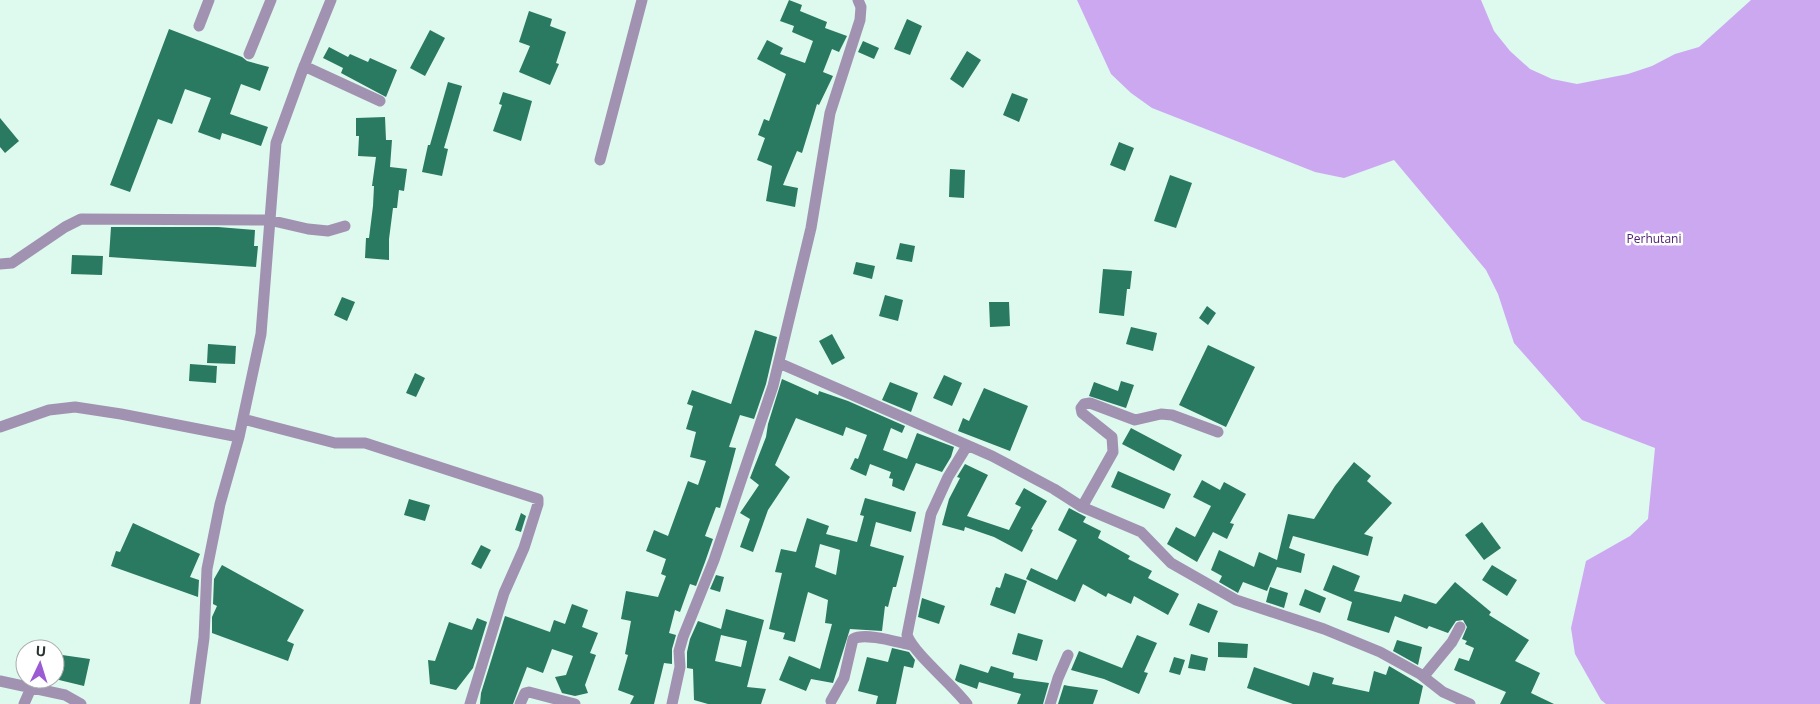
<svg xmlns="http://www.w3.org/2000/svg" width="1820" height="704" viewBox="0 0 1820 704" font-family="'Open Sans',sans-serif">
<rect width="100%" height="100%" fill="#def9ee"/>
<path fill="#cca8f1" d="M1077,0h404l13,31 16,20 20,18 22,10 25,5 51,-10 24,-8 23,-12 24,-7 52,-47h69v704h-214l-5,-4 -26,-46 -4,-26 15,-67 44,-25 18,-17 7,-71 -73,-28 -68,-77 -16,-49 -12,-24 -92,-110 -50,18 -29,-6 -163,-64 -21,-15 -20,-19z"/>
<path fill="#2a7961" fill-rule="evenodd" d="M789,0l13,5 -2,6 27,11 -2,6 22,8 -8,16 -7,-3 -9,23 10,4 -14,29 -2,-1 -15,49 -5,-2 -14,34 15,3 -3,19 -29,-6 6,-35 -15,-6 8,-22 -7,-3 6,-16 5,2 17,-47 -29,-15 10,-19 16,8 -3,6 25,9 8,-22 -21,-9 2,-6 -14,-5z
M529,11l23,8 -2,7 16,6 -10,31 3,1 -9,21 -31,-13 11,-26 -11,-4z
M907,19l15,7 -12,29 -16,-6z
M169,29l73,28 5,4 22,6 -9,24 -19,-7 -11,30 38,13 -7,19 -39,-13 -2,7 -22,-8 13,-34 -26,-9 -13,35 -14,-5 -28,73 -20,-7z
M430,30l15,8 -20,38 -15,-8z
M863,41l16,7 -5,11 -16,-7z
M329,47l19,10 2,-3 18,8 2,-4 27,12 -11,27 -45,-24 2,-5 -20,-10z
M967,51l14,9 -18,28 -13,-9z
M448,82l14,4 -18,62 4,1 -6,27 -20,-4 6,-27h2z
M503,92l29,9 -11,40 -28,-10 9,-26 -3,-1z
M1012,93l16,6 -9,23 -16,-7z
M385,117l1,23h6l-2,27 17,2 -3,22 -5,-1 -2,18h-4l-4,31v21l-24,-2 1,-20h3l4,-32 1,-20h-2l4,-29 -18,-1 1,-20h-3v-18z
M0,118l19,23 -14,12 -5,-6z
M1119,142l15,6 -9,23 -15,-6z
M950,169l15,1 -1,28 -15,-1z
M1170,175l22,8 -16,45 -22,-7z
M111,227h107l37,3 -1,16h4l-2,21 -147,-10z
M900,243l15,3 -3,16 -16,-3z
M72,255l31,1 -1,19 -31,-1z
M856,262l19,4 -3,13 -19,-5z
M1103,269l29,2 -2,18h-3l-3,27 -25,-3z
M885,295l18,5 -5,21 -19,-5z
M342,297l13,5 -8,19 -13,-6z
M989,302h20l1,24 -20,1z
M1207,306l9,7 -8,12 -9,-7z
M1131,327l26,6 -4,18 -27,-7z
M755,330l22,7 -11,47 -12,35 -14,-4 -11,32 7,1 -16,60 -4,-1 -11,29 8,3 -8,23 -9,24 -6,-2 -10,28 -5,-2 -6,23 7,2 -4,14v15l-8,-1 -10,41h-24l4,-8 -16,-6 10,-35 -3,-1 6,-33 -10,-2 5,-28 32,6 8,-21 -5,-2 5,-15 -20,-8 8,-21 14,6 20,-55 10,4 8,-24 -16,-4 6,-25 -10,-3 7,-23 -6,-2 5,-14 39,14z
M832,334l13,24 -13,7 -13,-24z
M208,344l28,2 -1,18 -28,-1z
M1208,345l47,22 -29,60 -47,-22z
M190,364l27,2 -1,17 -27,-2z
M415,373l10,5 -9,19 -10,-4z
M944,375l18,8 -10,23 -19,-8z
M782,379l36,16 1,-4 29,10 57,25 -3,7 -11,-5 -8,22 24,9 10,-26 37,14 -3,10 -9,15 -26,-9 -12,28 -12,-5 1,-7 -4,-1 2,-6 -21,-8 -4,12 -16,-7 5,-11 3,1 9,-24 -21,-8 -3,9 -47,-18 -21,47 15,12 -22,33 -15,42 -13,-5 10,-28 -10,-6 19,-28 -9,-7 16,-41 2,-13z
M1121,381l13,4 -8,23 -37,-12 5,-14 24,9z
M890,382l28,11 -7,19 -29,-12z
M984,388l44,18 -18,45 -52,-20 5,-13 6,3z
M1131,428l51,27 -8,16 -52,-27z
M1354,462l17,14 -4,5 25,22 -28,31 9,3 -5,19 -75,-20 -4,12 16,6 -4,19 -24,-6 -10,24 -24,-9 -5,11 -19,-11 3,-6 -11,-6 8,-20 35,17 5,-15 18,8 11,-46 26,5 21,-33z
M965,464l23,11 -21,41 42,14 12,-23 -6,-3 9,-16 23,13 -16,28 2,1 -11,22 -28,-15 -29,-10 -1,4 -22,-6 7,-26 11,-21 -3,-1z
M1118,471l53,23 -7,15 -53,-22z
M1202,480l18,10 4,-8 22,12 -16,29 4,1 -7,15 -14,-7 -16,30 -30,-18 9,-17 19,10 16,-31 -18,-9z
M865,498l51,14 -5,20 -35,-10 -6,24 34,10 -8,31h-3l-5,20 -3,-1 -3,25 -32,-2 -17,54 -22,-4 -5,12 -27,-11 10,-24 31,13 12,-45 -7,-1 3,-23 -20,-8 -13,50 -12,-3 2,-6 -16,-4 13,-56 -7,-1 6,-23 15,3 11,-34 22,8 -3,8 31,8 7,-26 -4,-1zM820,544l20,6 -4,25 -21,-8z
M409,499l21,6 -5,16 -21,-6z
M1069,508l17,9 -3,5 18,9 -3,7 32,18 -2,3 24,12 -4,7 31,16 -11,21 -34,-19 -3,8 -23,-11 -2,4 -23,-13 -8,18 -49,-23 5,-11 26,12 20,-40 -19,-10z
M521,513l5,3 -5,16 -6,-2z
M1482,522l19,26 -17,12 -19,-25z
M133,523l67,31 -10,23 9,3 -1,17 -87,-31 5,-15 4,1z
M481,545l10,5 -10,19 -10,-5z
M222,565l82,45 -17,31 7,3 -6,17 -76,-28v-16l5,-11 -4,-2 1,-25z
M1333,565l27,11 -6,15 47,11 3,-8 32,10 19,-22 36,30 -2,3 40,25 -14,21 25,12 -9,20 23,11h-54l6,-12 -52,-22 5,-12 10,3 5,-13 -9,-4 2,-3 -5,-2 5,-12 -4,-7 -7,1 -8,12 -19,-7 -2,3 -32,-13 -6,17 -42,-13 5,-18 -29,-12z
M1492,565l25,15 -10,16 -25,-16z
M1005,573l22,8 -12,33 -25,-9 6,-18 4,1z
M716,575l8,2 -4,15 -10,-3z
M1270,587l18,6 -4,15 -18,-6z
M1305,589l21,9 -6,15 -21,-8z
M922,598l23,8 -6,18 -21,-7z
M1198,603l20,8 -9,22 -20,-8z
M572,604l16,6 -6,17 16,6 -8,20 6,2 -11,30 3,8 -13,3 -13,-3 -7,-16 11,-2 7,-19 -21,-7 -9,24 -16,-6 -14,37h-33l1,-11 24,-77 45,16 4,-12 11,4z
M726,609l38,11 -17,67 19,2 -5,15h-53l-14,-4 -1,-31 -6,-1v-16l3,-13 8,-18 23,8zM721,635l26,6 -6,26 -26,-6z
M477,618l10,4 -14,46 -17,22 -26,-6 -2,-24 7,1 14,-39 23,8z
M1018,633l25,7 -6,21 -25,-7z
M1137,635l20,8 -13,29 4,1 -9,21 -35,-15 -33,-9 8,-19 43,17z
M1397,640l25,7 -4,18 -25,-14z
M1218,642l30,2 -1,14 -29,-1z
M892,648l17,4 6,8 -2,8 -9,-2 -8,38h-20l2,-8 -20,-5 9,-34 21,5z
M55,654l35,5 -6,27 -29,-7z
M1191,654l17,4 -3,13 -17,-3z
M1174,657l11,3 -5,15 -11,-3z
M960,664l28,9 3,-7 23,7 -1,5 36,5 -6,21h-26l4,-10 -42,-12 -2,7 -19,-7 -3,-2z
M1389,666l34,20 -4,18h-126l-46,-16 7,-21 55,19 4,-14 21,6 -2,6 37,8 5,-21 12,4z
M1064,685l5,1 29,4 -5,14h-35z"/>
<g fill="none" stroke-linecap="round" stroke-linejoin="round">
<path stroke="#a192b1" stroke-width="11" d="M199,26l10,-26
M249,54l22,-54
M304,66l76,35
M600,160l42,-160
M0,264l12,-1 53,-36 16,-8 188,1 39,9 20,2 17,-5
M779,363l213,93 62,33 28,18 59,25 30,31 65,37 88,29 56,23 40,22 23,18 27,12
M243,419l92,24h30l173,56v5l-14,44 -20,45 -34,111
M0,427l49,-17 26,-3 46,7 118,23
M1082,507l31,-55 -1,-15 -30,-24 -1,-5 3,-4 6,-1 45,17 26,-6 11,1 46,17
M1424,676l28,-34 8,-15
M0,681l65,14 16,9
M831,701l13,-23 9,-39c12,-7 44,3 58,6
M24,704l7,-16
M195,704l9,-66 3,-69 13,-65 19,-67 22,-103 15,-191 27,-74 28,-69
M520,704l5,-11 4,-1 46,12
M672,704l8,-37 -1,-16 4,-14 31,-77 59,-174 38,-158 19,-115 30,-93 1,-13 -3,-7
M967,704c-16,-21 -52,-49 -60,-69l24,-121 17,-37 19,-31
M1050,704l8,-26 10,-23"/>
</g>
<g text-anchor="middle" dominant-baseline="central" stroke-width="5" stroke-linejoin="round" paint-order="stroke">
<g font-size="12" fill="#502074" stroke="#fff">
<text x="1654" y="238">Perhutani</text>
</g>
</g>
<g transform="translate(40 664) rotate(4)"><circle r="24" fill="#ffffff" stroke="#a9adac"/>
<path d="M0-4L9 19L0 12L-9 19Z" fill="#9b5bd2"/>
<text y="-8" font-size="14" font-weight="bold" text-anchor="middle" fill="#29332f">U</text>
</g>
</svg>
